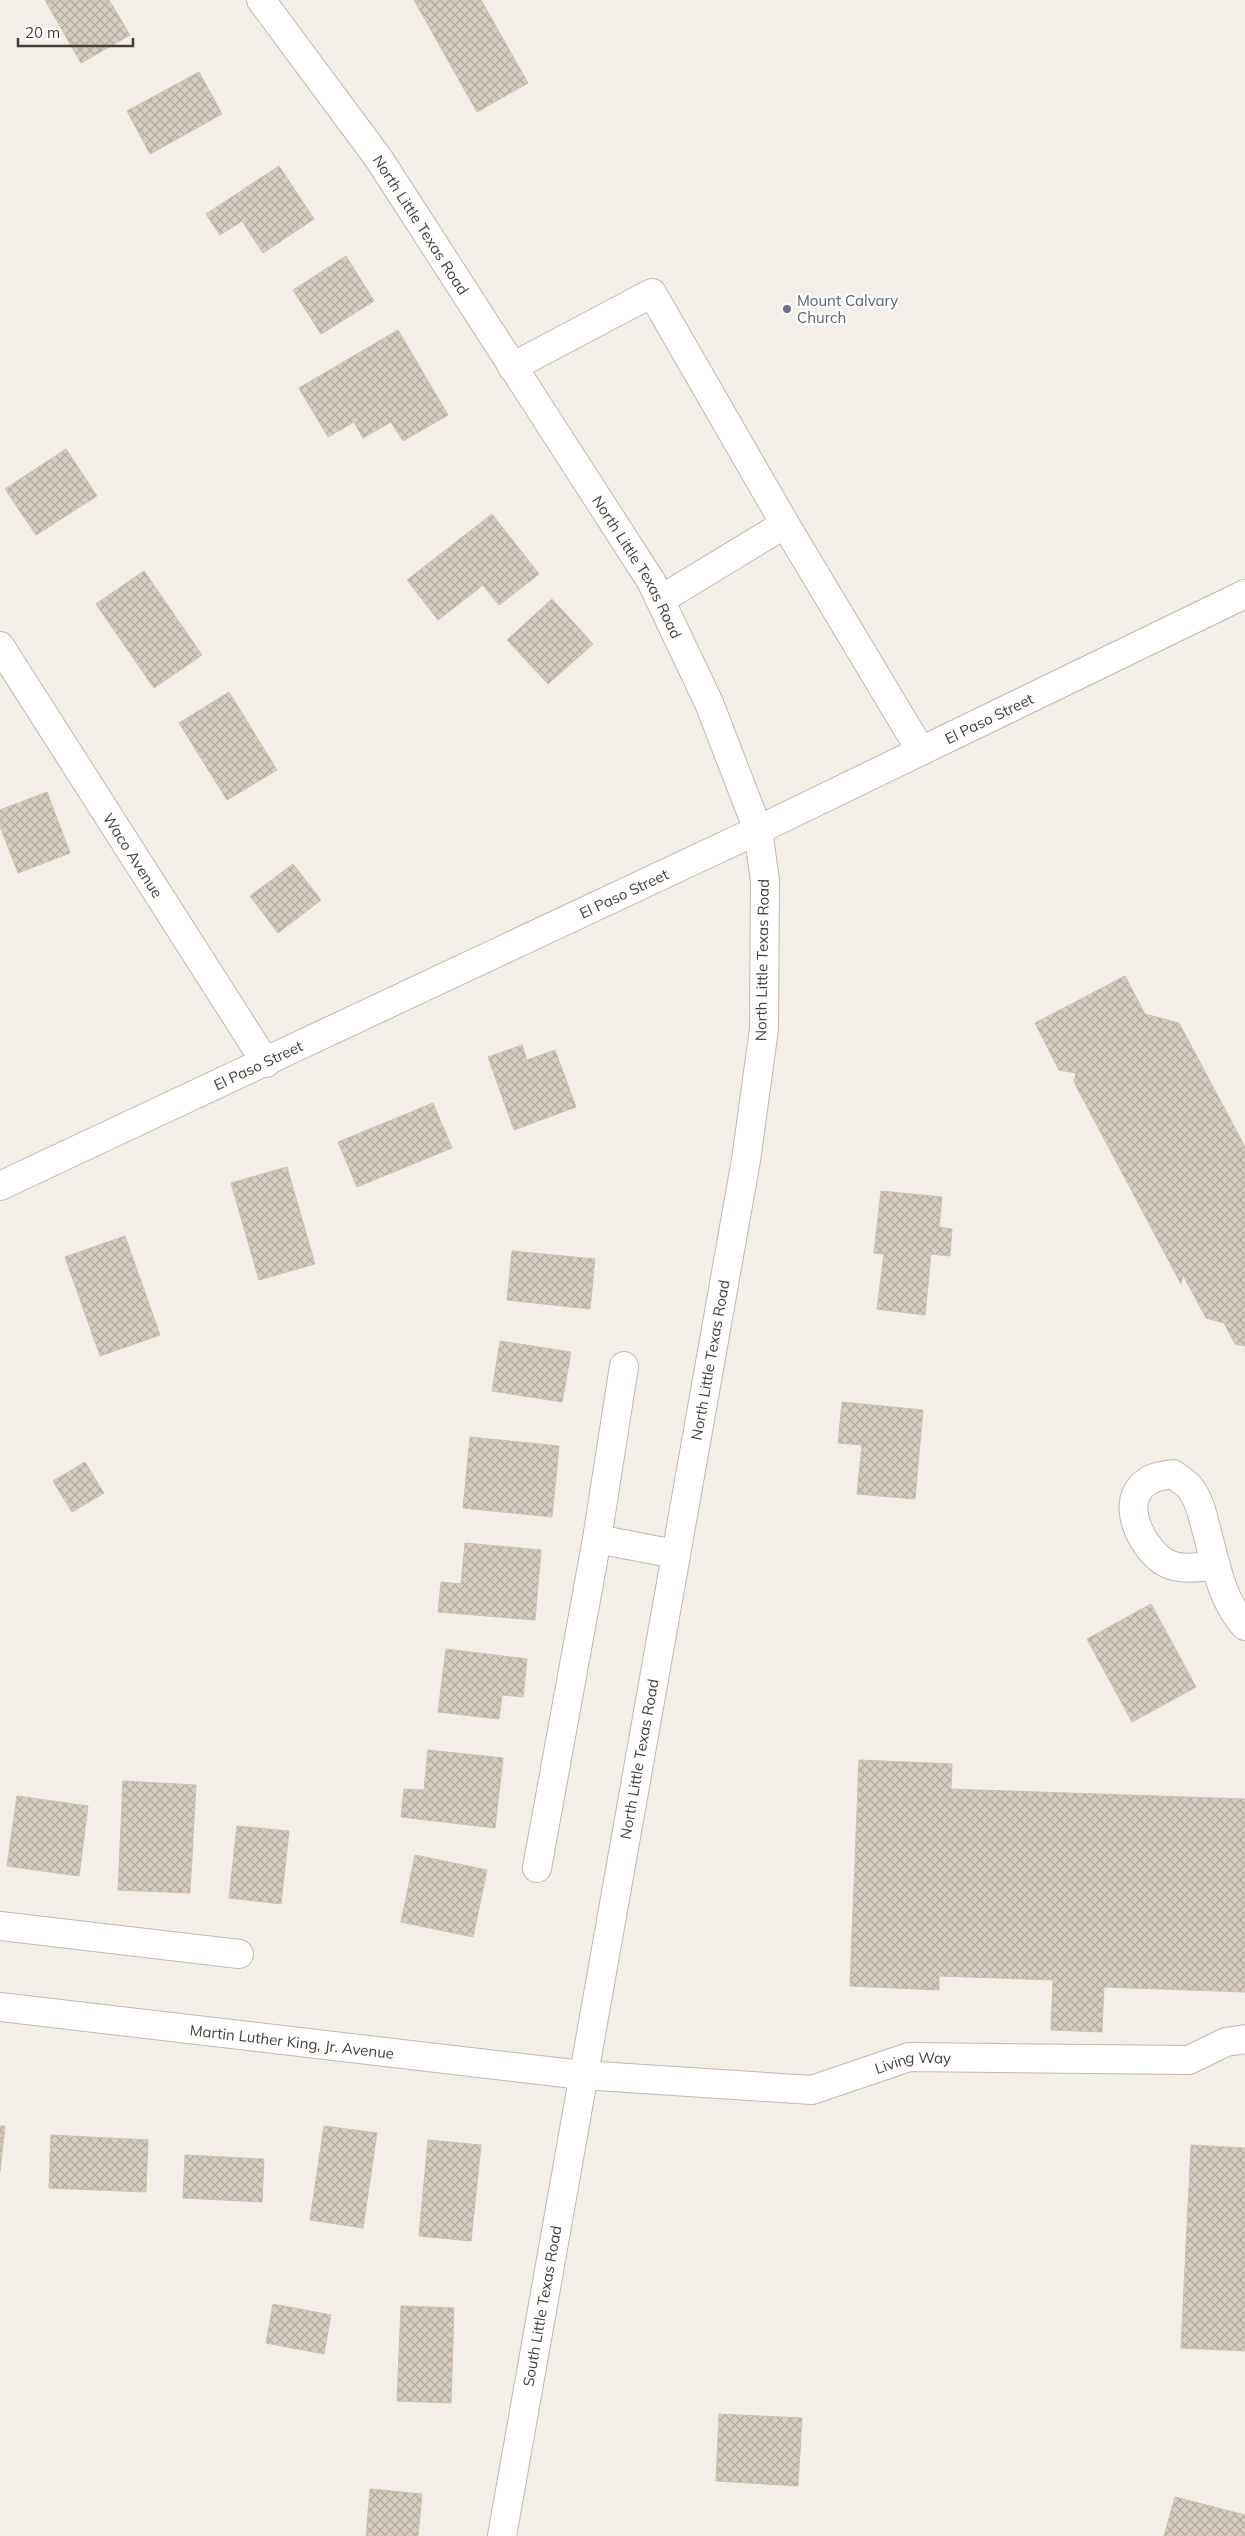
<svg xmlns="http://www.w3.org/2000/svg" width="1245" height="2536" viewBox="0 0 1245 2536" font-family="Mulish,sans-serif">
<defs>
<pattern id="building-cross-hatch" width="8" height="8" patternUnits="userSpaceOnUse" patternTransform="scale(1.25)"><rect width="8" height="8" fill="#d7ccc0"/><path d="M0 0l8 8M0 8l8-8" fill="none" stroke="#b0a79d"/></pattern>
</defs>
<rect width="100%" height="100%" fill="#f3eee7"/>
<path fill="url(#building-cross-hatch)" stroke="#cec0b0" d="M45,0h64l21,35 -49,28z
M414,0h67l47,83 -51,29z
M199,72l23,42 -72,40 -23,-43z
M279,166l35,53 -51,34 -21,-32 -22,14 -14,-21z
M346,256l28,45 -53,33 -28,-44z
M398,330l50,85 -45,26 -12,-19 -28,16 -9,-16 -26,15 -29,-49z
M66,449l31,47 -61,39 -31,-46z
M492,514l47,60 -40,31 -16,-20 -45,35 -31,-40z
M144,571l58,84 -48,33 -58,-84z
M552,599l41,45 -45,40 -41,-44z
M229,692l48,78 -50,30 -48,-77z
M47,792l23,61 -52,20 -18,-47v-16z
M293,864l28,36 -43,33 -28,-37z
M1125,976l20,38 34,9 66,124v199l-10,-2 -11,-21 -18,-5 -23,-43 -2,9 -107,-202 2,-9 -17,-3 -24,-47z
M522,1045l5,15 28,-10 21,57 -62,23 -26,-73z
M433,1103l19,45 -95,39 -19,-45z
M287,1167l28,97 -56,16 -28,-97z
M881,1191l61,6 -3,30 13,2 -2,27 -19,-2 -6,61 -48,-6 7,-55 -10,-1z
M125,1236l35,99 -60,21 -35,-99z
M512,1251l83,8 -5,50 -83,-9z
M500,1341l71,11 -9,50 -70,-11z
M842,1402l81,8 -8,89 -58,-5 5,-49 -24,-2z
M470,1437l89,9 -7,71 -89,-9z
M85,1462l19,31 -32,19 -19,-31z
M465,1543l76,7 -6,70 -97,-8 3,-30 20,2z
M1151,1604l45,83 -64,35 -45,-83z
M446,1649l81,10 -4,38 -21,-2 -3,24 -61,-7z
M428,1750l75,8 -8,70 -94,-11 3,-28 20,1z
M859,1760l93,4 -1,25 294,10v193l-141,-5 -2,45 -51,-2 2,-50 -114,-4v14l-89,-4z
M123,1781l73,4 -6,108 -72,-3z
M17,1796l71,10 -9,70 -72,-10z
M237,1826l52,5 -8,73 -52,-6z
M415,1855l72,15 -14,67 -72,-15z
M0,2126h5l-5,45z
M324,2126l53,7 -14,95 -53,-8z
M51,2135l97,5 -2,52 -97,-4z
M428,2140l53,5 -10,96 -52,-5z
M1191,2145l54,3v203l-64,-3z
M185,2155l79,4 -2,43 -79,-4z
M273,2304l58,11 -7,39 -58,-11z
M401,2306l53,2 -3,95 -54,-2z
M719,2414l83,4 -4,68 -82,-5z
M370,2489l52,5 -4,42h-52z
M1175,2497l70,18v21h-81z"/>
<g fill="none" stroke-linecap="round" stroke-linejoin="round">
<defs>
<g id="minor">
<path id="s1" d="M261,0l118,159 272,422 58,122 49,127 7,51 -1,148 -18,131 -244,1376"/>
<path d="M512,367l140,-74 133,231 -125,76"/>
<path d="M785,524l136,227"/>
<path id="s2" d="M0,646l266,417"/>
<path id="s3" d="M0,1186l758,-356 487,-236"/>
<path d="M597,1539l27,-173"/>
<path d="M1216,1565c-15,2 -35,6 -50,-2 -21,-11 -45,-55 -25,-76 8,-10 20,-11 32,-13 6,5 14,9 18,15 8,11 11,23 14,36 10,34 15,74 40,101"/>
<path d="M537,1868l60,-329 78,15"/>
<path d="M0,1926l239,28"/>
<path id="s4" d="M0,2007l582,68 230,15 97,-33 280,3 37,-18 19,-3"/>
</g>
</defs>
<use href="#minor" stroke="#c1b8ad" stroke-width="30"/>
<use href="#minor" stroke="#fff" stroke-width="28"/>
</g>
<circle fill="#6b7280" stroke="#fff" stroke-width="2" cx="787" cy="309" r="5"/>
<g text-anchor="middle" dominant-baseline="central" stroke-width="4.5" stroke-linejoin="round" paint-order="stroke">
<g font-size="15" fill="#453e36" stroke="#fff">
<text stroke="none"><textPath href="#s1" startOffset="276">North Little Texas Road</textPath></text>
<text stroke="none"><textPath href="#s1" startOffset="681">North Little Texas Road</textPath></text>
<text stroke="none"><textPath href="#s3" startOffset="1094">El Paso Street</textPath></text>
<text stroke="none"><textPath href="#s2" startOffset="248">Waco Avenue</textPath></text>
<text stroke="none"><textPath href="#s3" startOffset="689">El Paso Street</textPath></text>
<text transform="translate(762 960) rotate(-89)">North Little Texas Road</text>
<text stroke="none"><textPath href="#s3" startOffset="285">El Paso Street</textPath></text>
<text transform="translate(710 1360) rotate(-80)">North Little Texas Road</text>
<text transform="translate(639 1759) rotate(-80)">North Little Texas Road</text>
<text stroke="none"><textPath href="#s4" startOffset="294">Martin Luther King, Jr. Avenue</textPath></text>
<text stroke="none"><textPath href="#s4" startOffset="922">Living Way</textPath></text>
<text transform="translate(542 2306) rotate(-80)">South Little Texas Road</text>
</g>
<g font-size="15" fill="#5b616d" stroke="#fff" text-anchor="start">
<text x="797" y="300">Mount Calvary<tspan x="797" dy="17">Church</tspan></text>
</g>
</g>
<path d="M18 38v8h115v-8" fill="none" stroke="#453e36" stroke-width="2.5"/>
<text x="25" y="38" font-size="15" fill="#453e36" stroke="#ffffff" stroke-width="4" paint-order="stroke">20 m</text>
</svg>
